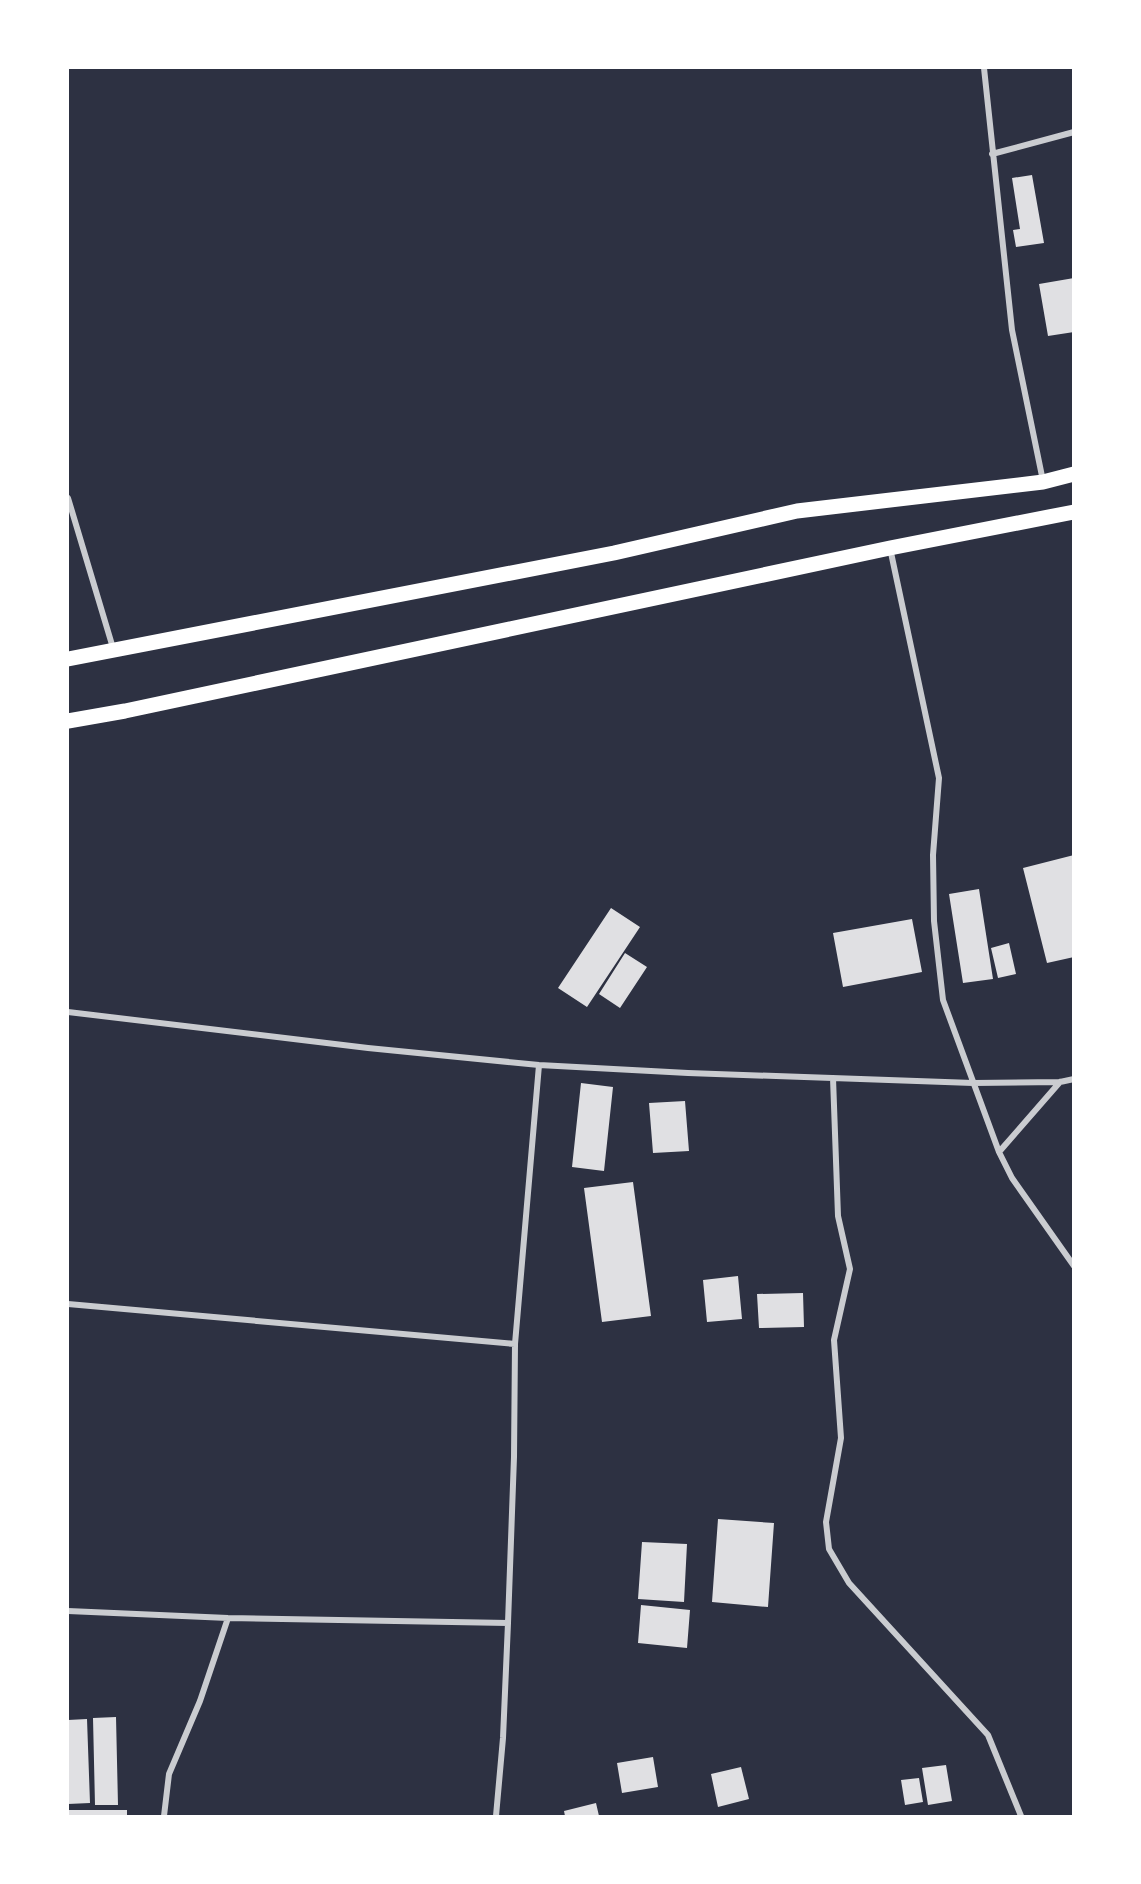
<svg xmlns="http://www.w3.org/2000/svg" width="1141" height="1884" viewBox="0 0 1141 1884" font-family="'Fira Sans Condensed',sans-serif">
<rect width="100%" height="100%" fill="#2d3142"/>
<path fill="#e0e0e3" d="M1032,175l12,68 -28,4 -3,-17 7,-1 -8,-51z
M1074,278v54l-26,4 -9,-52z
M1074,855v102l-27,6 -24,-95z
M979,889l14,90 -30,4 -14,-89z
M611,908l29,19 -53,80 -29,-19z
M912,919l10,53 -79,15 -10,-54z
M1009,943l7,31 -18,4 -7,-30z
M625,953l22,14 -27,41 -21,-14z
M581,1083l32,4 -9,84 -32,-4z
M685,1101l4,50 -36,2 -4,-50z
M633,1182l18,134 -49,6 -18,-134z
M738,1276l4,43 -35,3 -4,-42z
M803,1293l1,34 -45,1 -2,-34z
M718,1519l56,4 -6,84 -56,-5z
M642,1542l45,2 -3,58 -46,-3z
M641,1605l49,5 -3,38 -49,-5z
M116,1717l2,88h-23l-2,-87z
M87,1719l3,84 -22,1v-84z
M653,1757l5,30 -36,6 -5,-30z
M946,1765l6,36 -24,4 -6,-37z
M741,1767l8,32 -31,8 -7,-33z
M919,1778l4,24 -18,3 -4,-25z
M596,1803l3,13h-34l-1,-5z
M68,1810h59v6h-59z"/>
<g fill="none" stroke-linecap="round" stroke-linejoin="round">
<path stroke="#caccd0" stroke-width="6" d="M984,68l28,262 31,151
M992,154l82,-22
M68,498l45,150
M890,548l49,230 -6,77 1,66 9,79 56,152 13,26 62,88
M68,1012l300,36 171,17 149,8 285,10 87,-1 14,-3
M833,1078l5,138 12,53 -16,71 7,98 -15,84 3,27 20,34 139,152 33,81
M999,1152l61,-70
M68,1304l447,40
M68,1611l160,7 280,5
M164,1816l5,-42 31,-73 28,-83
M496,1816l7,-78 5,-115 6,-166 1,-113 24,-279"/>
<path stroke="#fff" stroke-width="15" d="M68,659l546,-106 183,-42 246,-29 31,-8
M68,721l57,-10 765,-163 184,-36"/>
</g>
<rect width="1141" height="1884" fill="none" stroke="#ffffff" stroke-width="138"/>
</svg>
